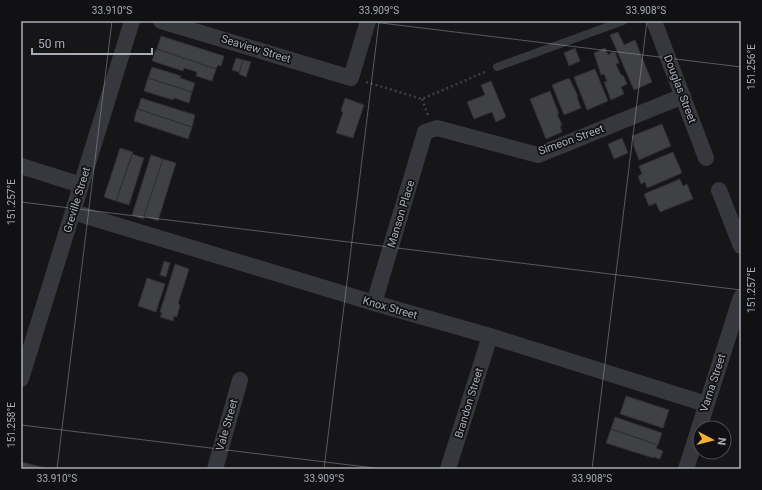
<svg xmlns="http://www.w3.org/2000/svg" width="762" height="490" viewBox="0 0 762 490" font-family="Roboto,sans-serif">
<rect width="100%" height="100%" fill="#161618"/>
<path fill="#404145" stroke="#303034" d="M618,32l6,13 11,-5 17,42 -18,8 -24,-55z
M161,36l63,20 -3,10 -3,-1 -2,4 -59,-20z
M575,48l5,13 -11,5 -5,-13z
M605,48l3,7 3,-2 4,-1 4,11 -3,1 4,9 2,3 1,-1 4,9 -6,3 3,7 -13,6 -7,-18 3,-1 -3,-7 -3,1 -7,-22z
M156,49l60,20 -4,12 -16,-5 1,-4 -13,-4 -1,3 -31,-10z
M236,58l7,2 -4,12 -7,-2z
M243,60l8,2 -5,15 -7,-3z
M152,67l29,9 -1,2 15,5 -3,9 -44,-14z
M595,69l13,32 -21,9 -13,-33z
M148,78l44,14 -3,11 -15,-5 -1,2 -29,-9z
M569,78l9,18 -1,1 4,11 -17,7 -12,-30z
M491,81l15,36 -10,5 -4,-10 -18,7 -7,-17 18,-7 -4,-10z
M550,91l9,23h-2l5,11 -2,1 2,6 -16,7 -16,-40z
M141,98l54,17 -3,12 -54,-18z
M345,98l19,7 -11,33 -17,-5 7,-21 -2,-1z
M137,109l55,18 -4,12 -54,-18z
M662,124l9,22 -32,14 -6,-16 1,-1 -2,-7z
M622,138l6,15 -14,6 -6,-15z
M120,148l13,4 -17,49 -12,-4z
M673,152l9,21 -35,15 -2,-6 -4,2 -3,-8 4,-2 -3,-8z
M132,154l12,4 -15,47 -13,-4z
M151,155l12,4 -20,60 -11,-4z
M163,159l13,4 -18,58 -14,-5z
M680,179l3,7 4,-2 6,15 -33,13 -4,-9 -7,3 -5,-12z
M164,261l6,2 -4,14 -6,-2z
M175,264l14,5 -11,35 2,1 -3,12 -3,-1 -1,5 -13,-4 2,-4 -2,-1z
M147,278l18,6 -9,28 -18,-6z
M626,396l43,14 -6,18 -43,-14z
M615,417l47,16 -4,12 -47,-16z
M611,429l47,16 -2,3 7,3 -3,8 -7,-2v1l-47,-15z
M21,462l29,7h-29z"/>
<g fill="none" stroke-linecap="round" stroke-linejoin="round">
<path stroke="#3d3f44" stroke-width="2.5" stroke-dasharray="2 3" stroke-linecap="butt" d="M366,82l56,17 65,-28
M422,99l6,16"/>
<path stroke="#37383d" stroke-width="8" d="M497,67l126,-46"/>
<path stroke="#37383d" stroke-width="16" d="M161,21l190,57 17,-57
M654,21l52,137
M21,166l60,19
M719,190l22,56
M73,212l301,91 116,33 216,68
M374,303l51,-171 12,-4 101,27 145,-59
M21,379l111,-358
M215,469l25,-89
M448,469l42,-133
M686,469l55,-172"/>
</g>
<path fill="none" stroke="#a8adb8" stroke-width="1" stroke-opacity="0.45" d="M365,21l376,46M21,202l720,88M21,425l362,44M57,469l55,-448M324,469l55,-448M592,469l55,-448"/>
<g text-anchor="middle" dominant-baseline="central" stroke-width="3.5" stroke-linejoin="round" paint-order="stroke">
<g font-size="11" fill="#a8adb8" stroke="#111113">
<text transform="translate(256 49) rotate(17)">Seaview Street</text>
<text transform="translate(680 89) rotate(69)">Douglas Street</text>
<text transform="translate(571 140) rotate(-20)">Simeon Street</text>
<text transform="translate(77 200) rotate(-73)">Greville Street</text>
<text transform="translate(401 214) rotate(-73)">Manson Place</text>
<text transform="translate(390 308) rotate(16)">Knox Street</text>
<text transform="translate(713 383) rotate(-72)">Varna Street</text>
<text transform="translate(469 403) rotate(-73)">Brandon Street</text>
<text transform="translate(227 425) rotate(-74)">Vale Street</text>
</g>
</g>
<rect width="762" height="490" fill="none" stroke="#111113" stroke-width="44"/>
<g transform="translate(712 440) rotate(97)"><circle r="19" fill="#111113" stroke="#4d4f55"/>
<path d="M0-3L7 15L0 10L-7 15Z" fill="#f2b134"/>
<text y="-6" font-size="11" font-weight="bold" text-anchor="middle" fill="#a8adb8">N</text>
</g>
<path d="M32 48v6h120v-6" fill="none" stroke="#a8adb8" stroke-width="2"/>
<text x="38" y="48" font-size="12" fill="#a8adb8" stroke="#111113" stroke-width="3" paint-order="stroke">50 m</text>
<rect x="22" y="22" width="718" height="446" fill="none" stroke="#a8adb8" stroke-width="1.5"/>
<g font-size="10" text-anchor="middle" fill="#a8adb8">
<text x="112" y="14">33.910°S</text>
<text x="379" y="14">33.909°S</text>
<text x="646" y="14">33.908°S</text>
<text transform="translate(751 67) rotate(-90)" y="4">151.256°E</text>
<text transform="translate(11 202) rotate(-90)" y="4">151.257°E</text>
<text transform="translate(751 290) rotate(-90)" y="4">151.257°E</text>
<text transform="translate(11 425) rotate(-90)" y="4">151.258°E</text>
<text x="57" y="482">33.910°S</text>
<text x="324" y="482">33.909°S</text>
<text x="592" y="482">33.908°S</text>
</g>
</svg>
